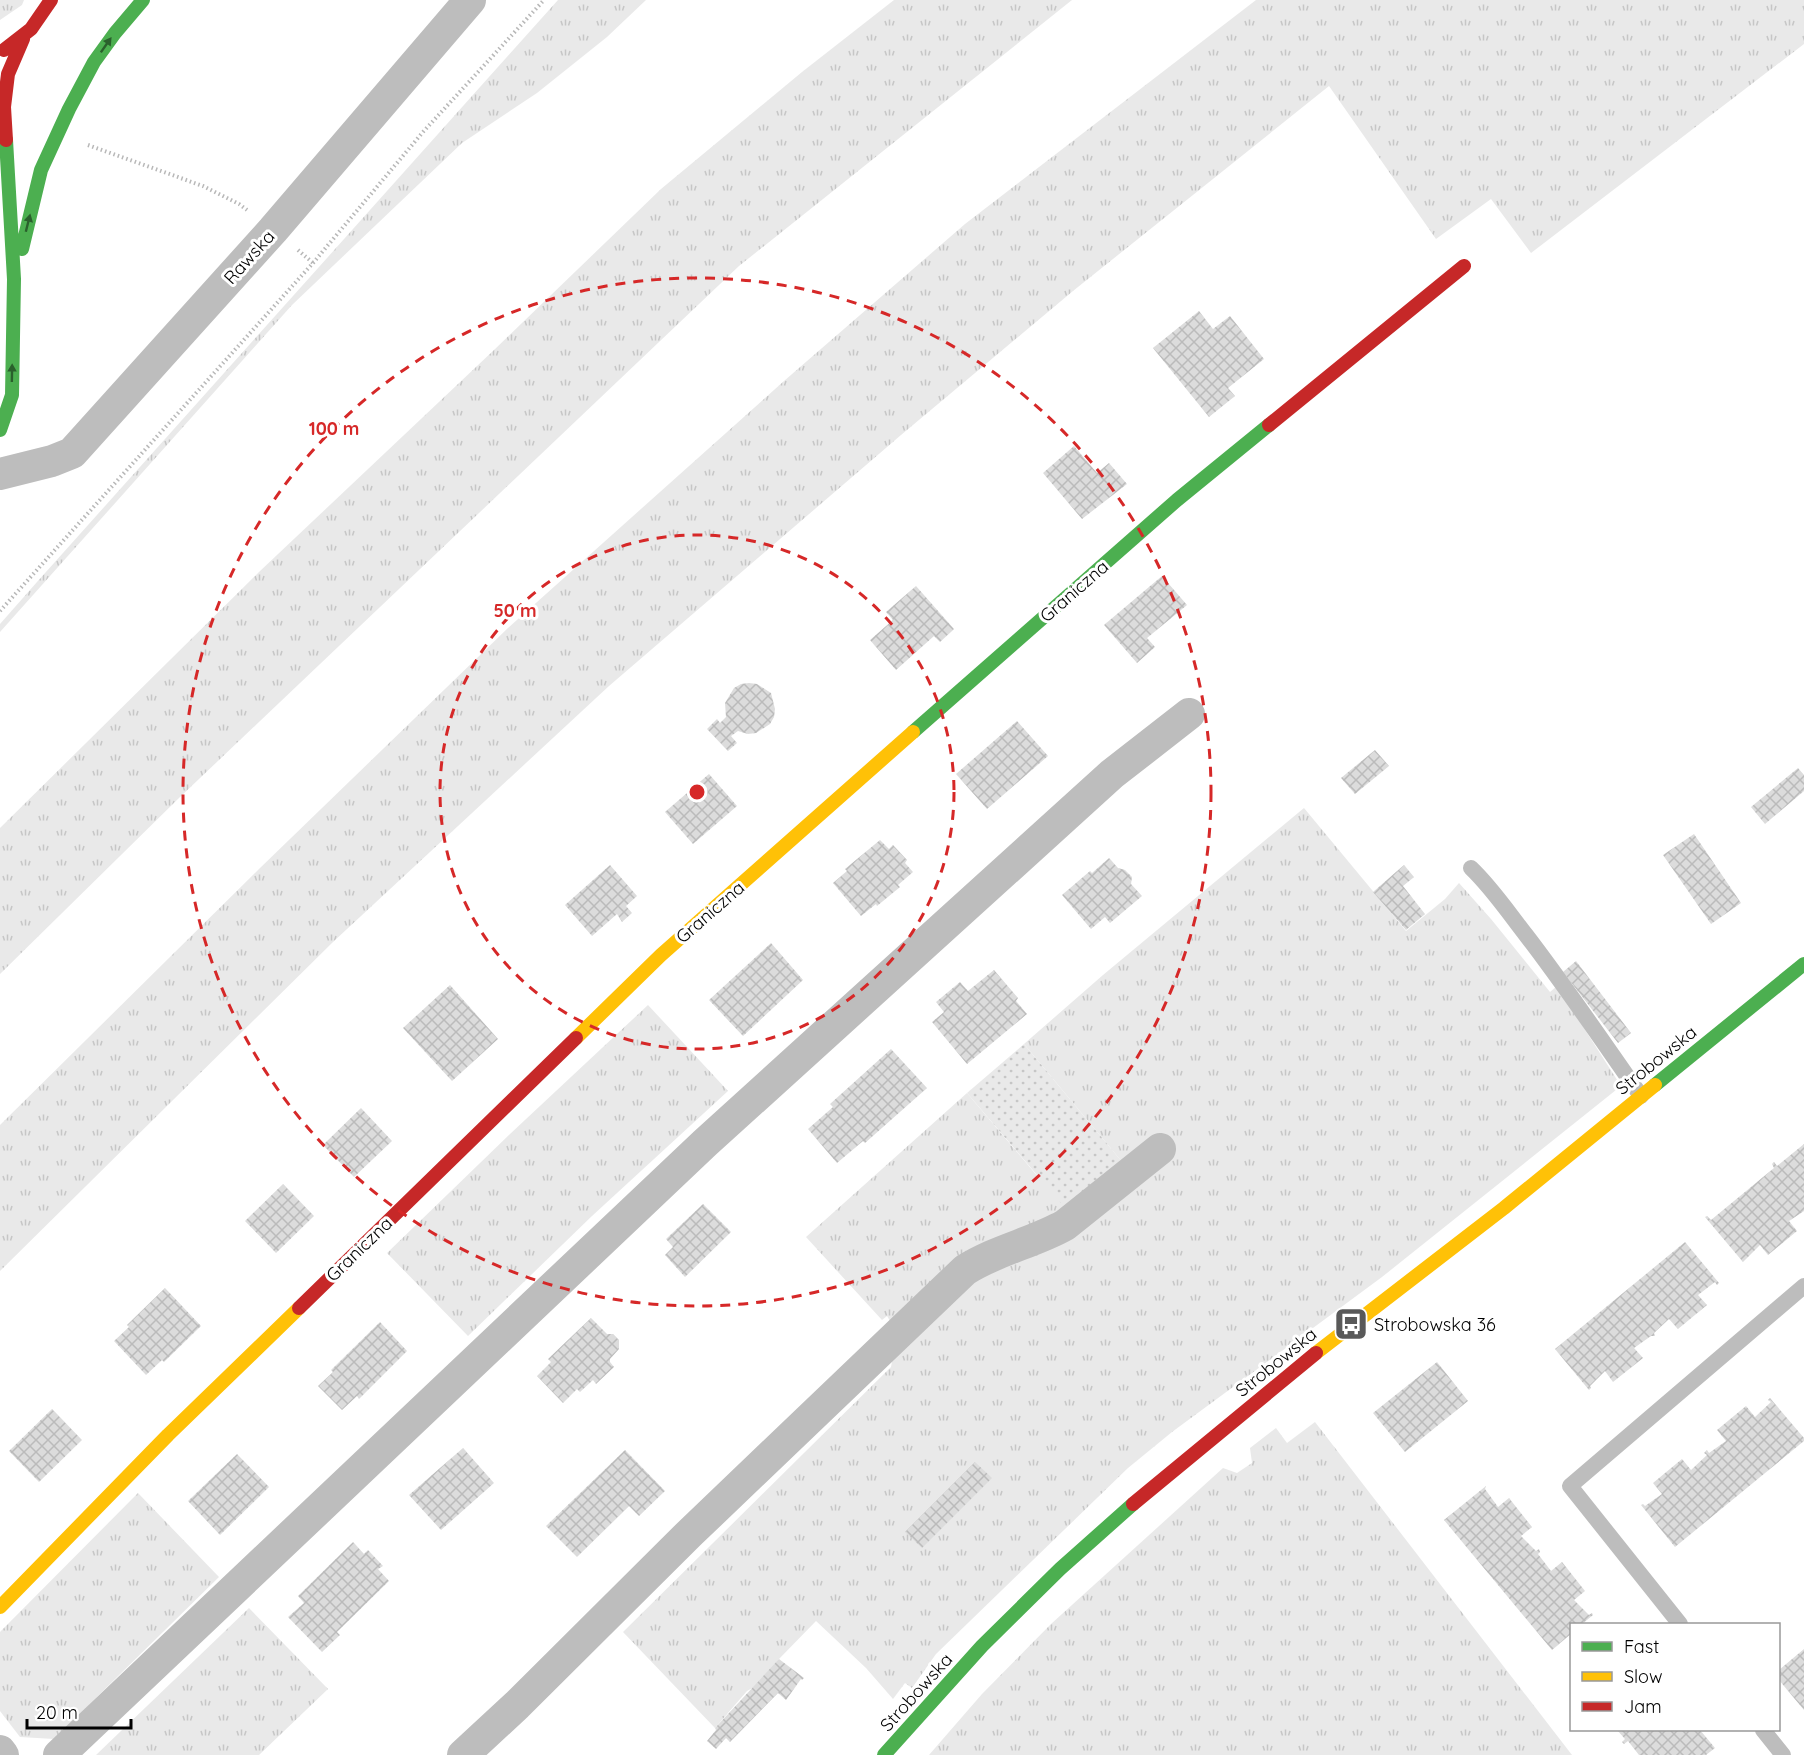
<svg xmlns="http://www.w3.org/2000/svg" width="1804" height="1755" viewBox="0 0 1804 1755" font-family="Quicksand,sans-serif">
<defs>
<pattern id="grass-tufts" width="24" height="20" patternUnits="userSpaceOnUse" patternTransform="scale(1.5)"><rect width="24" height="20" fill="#e9e9e9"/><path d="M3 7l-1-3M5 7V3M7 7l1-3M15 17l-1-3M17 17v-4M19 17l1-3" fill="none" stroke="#c6c6c6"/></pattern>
<pattern id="garden-dots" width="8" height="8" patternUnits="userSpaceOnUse" patternTransform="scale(1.5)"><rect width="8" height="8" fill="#e9e9e9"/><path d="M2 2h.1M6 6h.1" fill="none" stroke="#c6c6c6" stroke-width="1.8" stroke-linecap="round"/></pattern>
<pattern id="building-cross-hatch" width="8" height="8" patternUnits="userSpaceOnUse" patternTransform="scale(1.5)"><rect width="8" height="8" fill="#dcdcdc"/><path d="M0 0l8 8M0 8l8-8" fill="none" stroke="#bbb"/></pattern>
</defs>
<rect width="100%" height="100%" fill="#fff"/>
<path fill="url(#grass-tufts)" d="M0,0h24l-2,5 -22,15z
M558,0h88l-39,37 -70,56 -75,50 -170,162 -292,327v-8l37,-42z
M894,0h178l-333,266 -560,532 -179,176v-146l259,-256 235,-222 167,-161 141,-117z
M1256,0h548v44l-273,209 -40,-54 -55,40 -107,-153 -256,205 -172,144 -292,251 -276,256 -333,329v-146l259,-256 249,-241 276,-247 181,-157z
M1304,808l102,123 39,-32 14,-16 32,36 59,73 7,-6 64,100 -239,191 -210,155 -44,36 -192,186 -24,34 -7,-5 -12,16 -27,-31 -50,-47 -37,38 -16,23 -16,9 -32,37 -92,-96 268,-265c3,-14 5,-38 -4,-51l-5,4 -76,-83 161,-144 72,85 84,-15 -99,-119 79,-69z
M648,1005l80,86 -136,125 -124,120 -81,-83 123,-119z
M1315,1422l257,333h-643l53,-61 69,-70 172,-156 14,5 15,-10 -2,-15 26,-20 11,15z
M138,1493l81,84 -165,162 -34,-2 -20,-26v-79z
M249,1608l79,81 -69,66h-163z"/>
<path fill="url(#garden-dots)" d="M1024,1044l99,119 -57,46 -99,-116z"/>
<path fill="url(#building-cross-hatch)" d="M1199,311l14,18 17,-13 34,43 -36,29 7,8 -26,21 -56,-69z
M1074,446l23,27 12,-10 18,21 -45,35 -39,-46z
M1162,576l25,29 -40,33 8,9 -18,16 -33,-38z
M916,586l38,43 -14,13 -6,-6 -38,34 -26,-30 23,-20 -7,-8z
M749,683l8,1 14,9 4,16 -1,8 -4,7 -14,9 -8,1 -10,-3 -7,5 6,7 -9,8 -21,-22 10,-10 3,4 6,-6 -1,-14 9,-15 7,-4z
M1017,721l31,35 -61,53 -31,-35z
M1375,750l14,16 -34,28 -14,-16z
M1798,768l6,7v16l-39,33 -14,-17z
M709,774l28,32 -44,38 -28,-32z
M1694,834l47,69 -30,21 -48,-69z
M880,840l9,9 4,-4 14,15 -2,3 8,9 -15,13 2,2 -23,19 -1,-2 -15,12 -28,-33 14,-12 -2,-2z
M1109,858l9,10 7,2 7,7 -1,7 11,12 -32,27 -5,-6 -14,12 -29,-34 28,-24 2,2z
M610,865l27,31 -11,10 6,7 -10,9 -5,-8 -25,22 -27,-31z
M1404,865l10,12 -11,9 22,28 -19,16 -33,-38z
M771,943l32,37 -60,56 -34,-36z
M1576,961l55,72 -13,10 -55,-71z
M994,970l24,28 -2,3 11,13 -60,50 -35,-42 12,-10 -8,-10 24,-20 8,9z
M450,985l48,54 -46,42 -49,-53z
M891,1049l36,39 -62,55 -2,-2 -26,22 -29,-34 25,-22 -3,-3z
M361,1108l31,33 -38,36 -31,-32z
M1804,1144v67l-15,10 8,10 -29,24 -8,-10 -17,17 -38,-45 2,-1 4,4 63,-52 -2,-4 2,-2 3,4z
M283,1184l31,32 -38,37 -31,-32z
M703,1204l28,28 -46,45 -20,-22 8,-8 -7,-8z
M1685,1242l34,41 -2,2 -2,-3 -17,13 9,10 -29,24 -9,-10 -15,14 1,3h-4l-17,12 9,10 -30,24 -8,-11 -15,15 1,2 -2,2 -34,-41z
M165,1288l36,38 -37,36 -2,-2 -16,15 -32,-34 15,-14 -2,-2z
M591,1318l16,16h6l6,6v9l-9,10v3l4,5 -18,17 -3,-4 -13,12 -3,-3 -14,14 -26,-27 14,-14 -3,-3z
M380,1322l27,29 -48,48 -2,-3 -15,14 -24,-24 15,-14 -2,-2z
M1437,1362l31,39 -63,51 -32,-39z
M1770,1398l34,40v3l-129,106 -34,-42 2,-1 2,2 17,-12 -9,-11 29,-24 9,11 16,-15 -3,-2 3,-3 2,3 17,-12 -9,-11 29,-24 9,11 16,-15 -3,-2z
M52,1409l30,31 -43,42 -30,-31z
M463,1448l31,35 -53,47 -32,-35z
M625,1450l40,41 -26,25 -10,-10 -52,51 -31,-31z
M237,1454l32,33 -49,48 -32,-34z
M975,1462l17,16 -70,70 -17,-16z
M1486,1486l-1,3 13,18 11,-9 23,29 -11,9 15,15 3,-2 1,3 -2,2 13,17 11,-9 23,29 -11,9 15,15 3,-2 1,2 -11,9h-10v9l-20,17 -108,-130z
M353,1542l11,12 4,-4 15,16 -5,3 11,12 -52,51 3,3 -18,17 -34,-35 16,-14 -6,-7z
M1804,1649v61l-25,-30v-10z
M779,1659l25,19 -2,2 -1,-1 -15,21 -8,-7 -48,49 -4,-4 -10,11 -9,-8 9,-11 -1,-2z
M1617,1730h83l15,18 -9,7h-67l-11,-14 -4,3 -2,-2 3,-3z"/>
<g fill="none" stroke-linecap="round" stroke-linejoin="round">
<path stroke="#b8b8b8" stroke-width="4" stroke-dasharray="1.5 3" stroke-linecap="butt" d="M88,145l115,41 36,18 8,6
M298,250l15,13
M0,611l313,-348 110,-131 121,-132"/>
<path stroke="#bdbdbd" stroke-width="16" d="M1471,868c21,20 37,44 55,67 40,52 77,107 115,161
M1680,1624l-110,-138 234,-200
M1763,1730l20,25"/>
<path stroke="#bdbdbd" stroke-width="32" d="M0,474l52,-13 20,-8 201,-223 197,-230
M0,1751l3,4
M59,1755l646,-612 407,-369 77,-60
M463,1755l54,-50 173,-172 275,-263c31,-20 68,-27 100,-45l95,-76"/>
<path stroke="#4caf50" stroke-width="14" d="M22,249l19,-79 28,-61 25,-47 21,-29 28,-33
M0,430l12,-35 2,-116 -8,-139
M913,732l264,-232 92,-75
M1655,1085l149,-121
M884,1755l98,-109 78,-77 73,-65"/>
<path stroke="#ffc107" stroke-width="14" d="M576,1038l85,-83 252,-223
M1316,1353l188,-145 151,-123
M0,1607l168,-172 131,-127"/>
<path stroke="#c62828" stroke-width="14" d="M4,50l27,-21 20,-29
M6,140l-2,-33 4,-33 15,-35
M1269,425l195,-159
M299,1308l277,-270
M1133,1504l183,-151"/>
</g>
<defs><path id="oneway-solid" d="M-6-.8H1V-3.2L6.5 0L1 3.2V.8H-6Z" transform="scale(1.5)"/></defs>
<g fill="#2a602c">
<use href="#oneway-solid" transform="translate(106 45) rotate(-55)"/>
<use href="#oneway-solid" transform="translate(28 223) rotate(-76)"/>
<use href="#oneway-solid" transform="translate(12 373) rotate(-89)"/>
</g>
<g fill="none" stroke="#d62828" stroke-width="3" stroke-dasharray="10 8">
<circle cx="697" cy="792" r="257"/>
<circle cx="697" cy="792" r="514"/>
</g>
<defs>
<symbol id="bus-square" viewBox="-11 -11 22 22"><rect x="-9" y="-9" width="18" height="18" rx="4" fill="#595959" stroke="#fff"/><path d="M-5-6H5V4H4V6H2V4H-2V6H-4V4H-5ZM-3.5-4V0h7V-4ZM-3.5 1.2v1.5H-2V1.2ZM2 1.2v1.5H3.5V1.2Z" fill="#fff"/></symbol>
</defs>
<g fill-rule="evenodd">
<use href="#bus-square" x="1332" y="1305" width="38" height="38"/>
</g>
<g text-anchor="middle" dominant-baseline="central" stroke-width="6" stroke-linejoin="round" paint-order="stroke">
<g font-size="18" fill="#000" stroke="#fff">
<text transform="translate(249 257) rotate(-48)">Rawska</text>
<text transform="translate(1074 591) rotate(-41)">Graniczna</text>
<text transform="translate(710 912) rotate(-41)">Graniczna</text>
<text transform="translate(1656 1060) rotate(-39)">Strobowska</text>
<text transform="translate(359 1249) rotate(-44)">Graniczna</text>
<text transform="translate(1276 1362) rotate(-39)">Strobowska</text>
<text transform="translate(916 1692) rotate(-48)">Strobowska</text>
</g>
<g font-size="18" fill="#000" stroke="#fff" text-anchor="start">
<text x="1374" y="1324">Strobowska 36</text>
</g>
</g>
<circle cx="697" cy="792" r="9" fill="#d62828" stroke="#fff" stroke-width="3"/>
<g font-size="18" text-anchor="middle" font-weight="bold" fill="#d62828" stroke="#fff" stroke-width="6" stroke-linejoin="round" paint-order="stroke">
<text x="334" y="435">100 m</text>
<text x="515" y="617">50 m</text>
</g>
<rect x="1570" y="1623" width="210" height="108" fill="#ffffff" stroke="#999999" stroke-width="1.5"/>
<rect x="1582" y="1642" width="30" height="9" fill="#4caf50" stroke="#999999" stroke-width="1.5"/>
<text x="1624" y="1653" font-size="18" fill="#000000">Fast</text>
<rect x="1582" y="1672" width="30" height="9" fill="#ffc107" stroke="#999999" stroke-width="1.5"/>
<text x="1624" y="1683" font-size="18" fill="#000000">Slow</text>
<rect x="1582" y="1702" width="30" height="9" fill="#c62828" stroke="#999999" stroke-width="1.5"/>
<text x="1624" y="1713" font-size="18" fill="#000000">Jam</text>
<path d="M27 1719v9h104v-9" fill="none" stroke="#000000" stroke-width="3"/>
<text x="36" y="1719" font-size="18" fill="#000000" stroke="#ffffff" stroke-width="4.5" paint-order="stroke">20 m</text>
</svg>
